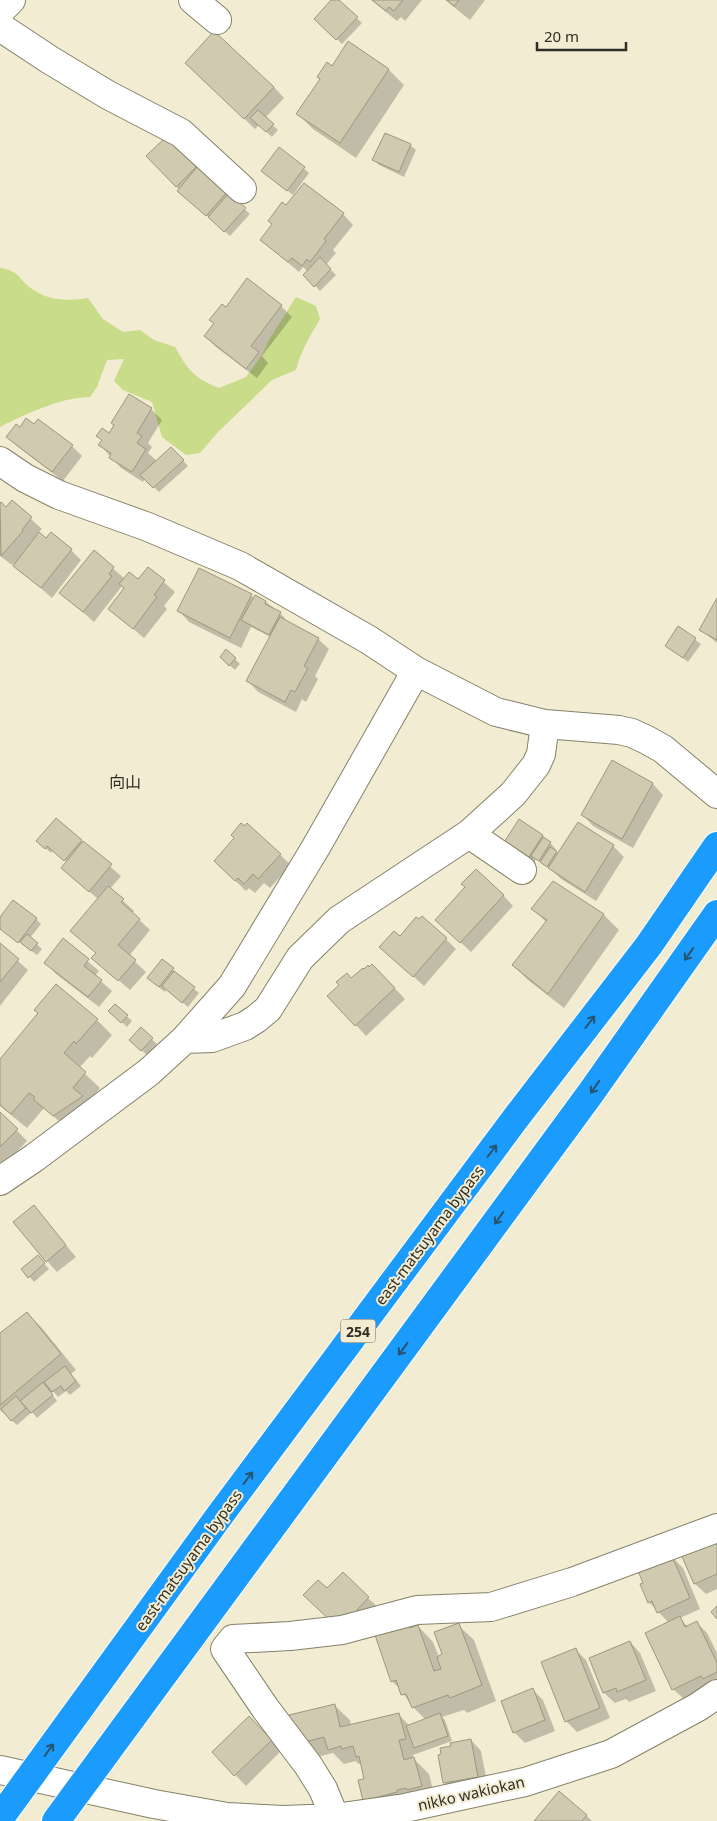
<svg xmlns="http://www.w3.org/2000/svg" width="717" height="1821" viewBox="0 0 717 1821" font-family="'Noto Sans','Noto Sans JP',sans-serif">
<rect width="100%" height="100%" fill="#f2ecd2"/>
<path fill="#c9dc89" d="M0,268c20,3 17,10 32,21 17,12 36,12 56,9l15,21 20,13 17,-2 14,10 21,7c13,23 19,31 44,41l27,-11 16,-22 7,-15 27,-43 20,9 4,13c-10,17 -19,32 -24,51l-24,10 -54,52 -18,21 -14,2 -24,-18 -10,-35 -29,-12 -9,-9 10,-22 -17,1 -10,27 -7,10c-28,0 -65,17 -90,30z"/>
<path fill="#0003" d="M332,0h5l25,23 -20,21 -21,-20z
M371,0h51l-17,21 -4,-4 -4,4z
M445,0h40l-15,20z
M348,43l41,27 15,15 -48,73 -43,-29 -15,-15z
M197,73l77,14 10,11 -19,20 13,12 -6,7 -13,-12 -4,4z
M168,137l30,31 52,46 -20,22 -40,-35 -42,-45z
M410,145l6,5 -12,27 -25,-12 -5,-5z
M280,149l29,24 -16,22 -30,-24z
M286,207l57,7 10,11 -20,25 3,3 -10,12 10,10 -16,16 -15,-16 3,-3 -5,-5 -4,5 -38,-32z
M247,280l34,26 11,11 -30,39 6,7 -11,15 -41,-31 -11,-11z
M151,409l11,11 -14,23 4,4 -4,6 9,8 19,-8 12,13 -29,26 -14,-14 -2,4 -22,-14 -21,-23 10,-10z
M20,428l52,18 10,10 -19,25 -45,-34 -10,-10z
M12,502l30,27 -4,4 9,6 24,11 10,10 -29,38 -39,-34 -1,1 -12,-9v-51l1,-1 6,5z
M94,552l31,27 13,2 10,-13 27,24 -11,14 3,3 -23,29 -35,-29 16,-20 -3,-3 -28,36 -33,-29z
M251,595l3,4 12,3 14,11 5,5 -1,2 34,19 11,10 -14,27 3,3 -12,23 -4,-3 -6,13 -38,-20 -10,-11 23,-44 -20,-10 -10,21 -52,-26 -10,-11z
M717,600v43l-16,-13z
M679,628l22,16 -13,18 -21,-16z
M235,659l5,5 -5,6 -9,-8z
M612,762l41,22 10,11 -30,53 -40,-22 -10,-11z
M57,820l64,56 -11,13 24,22 -2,2 18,17 -21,26 17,16 -16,18 -26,-22 -7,-14 -25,-23 27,-31 -36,-32 4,-6 -14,-12 -2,3 -8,-7z
M520,821l23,15 12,12 -1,3 5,3 54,-8 11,11 -28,44 -35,-22 -9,-9 -16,-11 -3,5 -23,-15z
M248,825l43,40 -21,23 -6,-5 -9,10 -6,-5 -3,3 -20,-19z
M553,883l51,32 15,15 -55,78 -36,-28 -15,-15 33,-43 -13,-13z
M466,888l37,7 10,11 -42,46 -24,-22z
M0,919h36l5,5 -11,14 12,11 -5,6 -37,-27z
M400,938l46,1 10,10 -32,37 -32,-29z
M63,940l36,31 -4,5 17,15 -13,16 -43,-33 -10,-11z
M0,945l28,25 -28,36z
M162,960l37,33 -11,14 -22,-18 -1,3 -12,-9z
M383,976l22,23 -39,37 -10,-11z
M115,1005l17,16 -5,6 -12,-11z
M97,1020l15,15 -20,23 -2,-2 -11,12 21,20 -31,42 -25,-22 -17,20 -27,-22v-45z
M141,1029l16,15 -10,11 -11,-10z
M0,1113l27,28 -27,28z
M34,1207l42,50 -19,15 -10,-11z
M43,1262l6,7 -15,13 -11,-13z
M27,1313l15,15 34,42 -5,4 10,12 -11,9 -4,-4 -8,6 -6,-7 -2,2 7,9 -20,17 -5,-6 -15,13 -17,-15v-75z
M717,1543v46l-11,5 -11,-10 -13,-32z
M672,1557l11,11 17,41 -20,9 8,9 9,-4 10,10 10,20v34l-33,12 -11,-10 -4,-66 -20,-21z
M327,1590l41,8 11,10 -22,23z
M408,1625l4,4 6,-3 15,16 6,15 5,-2 14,-30 16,15 22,61 -29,12 -3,-3 -22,7 3,3 7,21 -39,14 1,4 15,15 7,28 -72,-2 2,-20 -4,-17 -4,1 -2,-3 -12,3 -11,-11 -20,5 -15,-15 36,-38 16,15 1,6 48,-11 11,11 16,-6 -13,-13 -12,-17 -9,-9 -16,-45z
M630,1642l10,11 16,38 -27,11 -3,-3 -11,4 -11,-10 -14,-34z
M575,1649l11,11 24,58 -33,14 -11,-11z
M533,1690l10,10 12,31 -30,12 -11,-11z
M249,1718l32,33 -35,35 -33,-34z
M471,1740l10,11 7,36 -33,6 -11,-10z
M586,1815l6,6h-56z"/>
<path fill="#d0cab1" stroke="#9d977f" d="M331,0h8l19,17 -22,23 -22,-21z
M372,0h31l-9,11 -5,-4 -3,4z
M447,0h12l-5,6z
M214,31l60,56 -30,32 -59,-56z
M348,41l41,28 -49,74 -44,-29 24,-35 -3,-2 10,-15 5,4z
M258,110l16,14 -8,8 -16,-14z
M385,133l26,11 -12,28 -27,-12z
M168,135l29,31 -21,21 -30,-31z
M279,147l26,20 -18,24 -26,-20z
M198,166l29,26 -21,24 -29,-25z
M304,183l40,30 -20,26 2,2 -16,21 -3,-3 -5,7 -10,-8 -4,4 -28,-22 12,-16 -4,-3 14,-19 4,3z
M229,193l17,15 -22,24 -16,-15z
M320,257l11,12 -17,18 -11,-12z
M247,278l35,27 -31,41 8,6 -13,17 -42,-33 10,-13 -5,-3 13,-16 4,3z
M129,394l23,14 -15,25 5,3 -5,7 9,6 -14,23 -23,-14 2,-5 -13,-8 4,-5 -6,-4 6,-8 7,5 5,-8 -3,-2z
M26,418l8,6 4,-5 35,26 -21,27 -46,-35 10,-13 4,3z
M171,447l13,13 -31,28 -13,-13z
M12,500l20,17 -10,13 1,1 -22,25 -1,-53 1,-1 5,5z
M39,532l7,6 5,-6 21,17 -31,39 -28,-22z
M94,550l20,17 -5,7 3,2 -29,36 -24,-19z
M148,567l17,13 -11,15 3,2 -24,32 -25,-20 16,-21 -5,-4 10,-12 9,7z
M199,568l53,26 -22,44 -53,-27z
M255,595l11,6 -1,3 16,8 -12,23 -28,-15z
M717,598v42l-18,-10z
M280,617l39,21 -15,28 4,2 -13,24 -4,-2 -6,12 -39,-21z
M678,626l18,12 -13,20 -18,-12z
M226,649l10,9 -7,8 -9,-9z
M612,760l41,23 -31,56 -41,-24z
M56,818l26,22 -18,21 -17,-15 -2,3 -9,-8z
M519,819l24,16 -16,25 -24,-16z
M578,822l36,23 -29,47 -37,-24z
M241,823l4,3 2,-3 34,31 -23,25 -5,-5 -9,10 -6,-6 -3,3 -21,-20 20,-23 -3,-3z
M543,837l8,5 -12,19 -8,-5z
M83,841l29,23 -23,28 -28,-24z
M550,847l7,4 -10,16 -7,-5z
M476,869l28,26 -44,48 -25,-23 30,-33 -4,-3z
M553,881l51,33 -56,80 -36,-29 35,-45 -16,-11z
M108,886l16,13 -3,3 19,17 -22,26 18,15 -18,21 -27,-23 5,-5 -26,-22z
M13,900l24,18 -19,25 -18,-14v-12z
M422,916l25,22 -34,39 -34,-30 15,-16 6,5 16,-19 3,2z
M27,934l11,9 -7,8 -11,-9z
M63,938l26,21 -5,7 18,14 -14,17 -44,-34z
M0,943l19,16 -19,23z
M162,959l12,9 -15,19 -12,-9z
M372,964l23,24 -40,38 -28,-30 12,-11 -3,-3 11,-9 4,5 12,-10 1,1 4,-4 1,2z
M174,971l21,16 -13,16 -20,-17z
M56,984l42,35 -22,25 -2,-3 -10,12 22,19 -13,16 10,8 -30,20 -20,-17 2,-2 -6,-4 -18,21 -11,-9v-46l38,-46 -4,-3z
M115,1004l13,11 -7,8 -13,-12z
M141,1027l12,11 -12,13 -12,-11z
M0,1112l18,17 -18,18z
M34,1205l32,40 -20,17 -33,-40z
M38,1255l7,8 -17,15 -7,-9z
M27,1312l34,42 -61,51v-72z
M65,1366l11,15 -12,10 -3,-5 -9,6 -8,-10z
M43,1382l10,13 -22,18 -11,-12z
M16,1396l10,12 -15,13 -10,-12z
M717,1542v32l-23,10 -14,-32z
M672,1556l18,42 -33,15 -5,-12 -4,2 -8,-19 3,-1 -5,-12z
M343,1572l26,25 -22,24 -13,3 -31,-29 15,-15 9,8z
M717,1606v13l-6,-7z
M680,1616l5,11 12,-6 20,42v9l-14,7 -2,-3 -29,14 -27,-57z
M459,1623l23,62 -32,13 -2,-3 -36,13 -6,-14 -5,1 -5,-15 -5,2 -16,-47 33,-11 2,4 8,-3 16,46 7,-2 -4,-12 5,-3 -8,-22z
M630,1641l16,39 -29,12 -1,-4 -13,5 -14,-35z
M576,1648l24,60 -35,14 -24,-60z
M533,1688l12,32 -32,13 -12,-32z
M335,1704l5,23 59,-14 7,26 -7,1 5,20 10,-3 8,29 -15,4 -1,-2 -9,2v2l-34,9 -5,-21 6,-1 -5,-23 -3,1 -3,-11 -11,3 -1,-3 -13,4 -4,-13 -27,7 -8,-29z
M440,1713l8,23 -34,12 -8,-22z
M249,1716l23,24 -38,36 -22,-24z
M471,1739l7,38 -35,6 -5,-28 3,-1 -1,-6 11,-2 -1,-3z
M559,1791l28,24 -5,6h-48z"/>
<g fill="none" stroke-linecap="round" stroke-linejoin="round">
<defs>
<path id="minor" d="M193,0l24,20
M0,11l11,-11
M0,27l50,33 58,35 73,38 61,56
M0,461l25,17 34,17 89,32 92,39 129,74 47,31 80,41 49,12 74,6 13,3 15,7 16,9 54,45
M469,834l53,36
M185,1039l27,-1 33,-12 11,-7 12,-10 32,-51 39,-38 130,-86 44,-40 23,-29 5,-11 4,-30
M0,1181l34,-23 115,-86 36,-33 47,-53 84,-139 100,-176
M0,1770l154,34 73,13 56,3 52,-2 70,-10 120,-26 86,-28 87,-47 19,-13
M336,1821l-13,-32 -15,-24 -43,-57 -40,-59 8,-10 57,-3 52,-6 75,-20 74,-3 81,-25 145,-54"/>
<path id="highway" d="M0,1818l220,-303 295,-396 134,-174 68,-99
M56,1821l534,-727 127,-180"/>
</defs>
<use href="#minor" stroke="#868069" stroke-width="30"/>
<use href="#highway" stroke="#fff" stroke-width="30"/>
<use href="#minor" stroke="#fff" stroke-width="28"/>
<use href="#highway" stroke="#1b9bfb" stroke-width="28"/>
</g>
<defs><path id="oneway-shaft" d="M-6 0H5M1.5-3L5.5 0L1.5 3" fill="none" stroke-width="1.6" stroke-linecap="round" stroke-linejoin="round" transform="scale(1.25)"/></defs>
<g stroke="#29546f">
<use href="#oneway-shaft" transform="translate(689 954) rotate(125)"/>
<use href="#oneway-shaft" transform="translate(590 1022) rotate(-52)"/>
<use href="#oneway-shaft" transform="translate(595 1087) rotate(125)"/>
<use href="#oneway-shaft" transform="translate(492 1151) rotate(-53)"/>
<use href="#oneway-shaft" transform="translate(499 1218) rotate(126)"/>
<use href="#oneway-shaft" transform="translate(403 1349) rotate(126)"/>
<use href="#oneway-shaft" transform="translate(248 1478) rotate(-53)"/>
<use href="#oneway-shaft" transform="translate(49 1750) rotate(-54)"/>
</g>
<g text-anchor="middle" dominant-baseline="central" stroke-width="4" stroke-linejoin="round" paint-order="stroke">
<rect fill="#f2ecd2" stroke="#6a6758" stroke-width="1" x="340.5" y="1319.5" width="35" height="23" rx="4"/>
<g font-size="14" font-weight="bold" fill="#302e24">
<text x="358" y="1331">254</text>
</g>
<g font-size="15" fill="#302e24" stroke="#f2ecd2">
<text transform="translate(429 1235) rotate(-53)">east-matsuyama bypass</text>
<text transform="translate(188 1560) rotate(-54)">east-matsuyama bypass</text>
<text transform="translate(471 1793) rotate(-13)">nikko wakiokan</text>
</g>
<g font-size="16" fill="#302e24" stroke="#f2ecd2">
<text x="125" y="782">向山</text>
</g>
</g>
<path d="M537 42v8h89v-8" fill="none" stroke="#302e24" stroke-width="2.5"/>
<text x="544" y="42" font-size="15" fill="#302e24" stroke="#f2ecd2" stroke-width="4" paint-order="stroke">20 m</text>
</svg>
